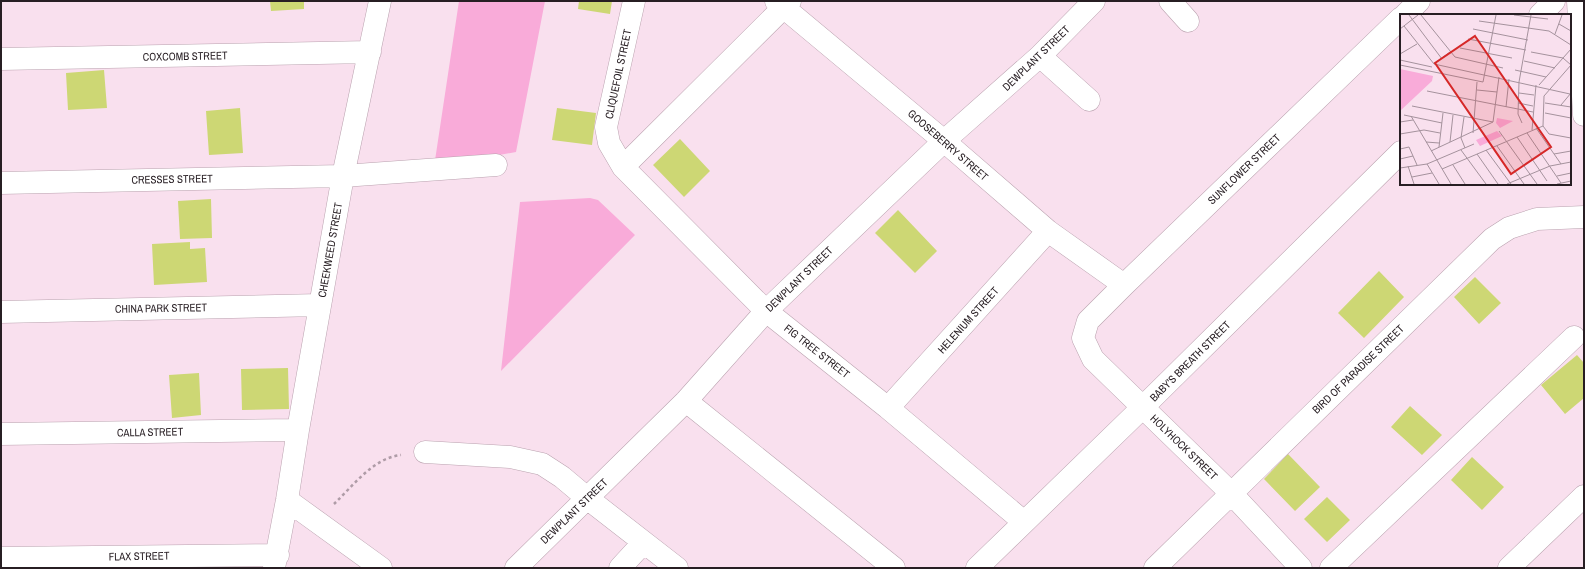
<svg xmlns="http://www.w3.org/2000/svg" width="1585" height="569" viewBox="0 0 1585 569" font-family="'Archivo Narrow',sans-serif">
<rect width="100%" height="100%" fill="#f9e0ee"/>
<path fill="#f9abd9" d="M459,1h86l-29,151 -82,15z
M590,198l8,2 37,35 -134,136 19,-169z"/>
<path fill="#cdd774" d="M270,1h34v8l-33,2z
M579,1h33l-2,13 -32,-5z
M104,70l3,38 -39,2 -2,-37z
M240,108l3,45 -34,2 -3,-44z
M557,108l39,5 -4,32 -40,-5z
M680,139l30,32 -26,26 -31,-32z
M211,199l1,39 -32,1 -2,-38z
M898,210l39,41 -22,22 -40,-40z
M190,242v7l15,-1 2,34 -53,3 -2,-41z
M1379,271l25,26 -40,41 -26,-25z
M1475,277l26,26 -22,21 -25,-27z
M1577,355l7,8v35l-19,16 -24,-29z
M288,368l1,41 -47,1 -1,-41z
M199,373l2,42 -29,3 -3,-43z
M1410,406l32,29 -20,20 -31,-28z
M1288,454l32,33 -25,24 -31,-32z
M1472,457l32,30 -22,23 -31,-30z
M1327,497l23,23 -23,22 -23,-23z"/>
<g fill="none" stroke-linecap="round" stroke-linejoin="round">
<defs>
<path id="minor" d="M634,1l-28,126 3,16 14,24 143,144 122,97 136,114
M776,1l168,140 104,90 76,54
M1170,1l18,20
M1578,1l6,114
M1405,15l14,-14
M1540,15l14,-14
M1040,56l49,44
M1,59l369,-7
M623,167l167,-166
M1,183l342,-7 153,-11
M1,312l319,-7
M686,401l208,167
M888,408l160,-177
M1,434l297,-4
M425,452l85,5 32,7 20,13 25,21 90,70
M287,500l94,68
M1,558l277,-3
M274,568l13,-68 11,-70 45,-254 37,-175
M516,568l170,-167 80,-90 178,-170 96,-85 54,-55
M620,568l23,-25
M977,568l166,-161 258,-255
M1155,568l337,-329 17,-11 28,-9 47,-2
M1301,568l-70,-75 -138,-134 -10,-21 5,-17 36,-36 277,-267
M1331,568l243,-231
M1509,568l75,-72"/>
</defs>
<use href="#minor" stroke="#baa2af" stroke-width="23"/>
<path stroke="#af9ca7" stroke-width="2.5" stroke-dasharray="3 3" stroke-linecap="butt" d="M334,504c19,-18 39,-46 67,-49"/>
<use href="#minor" stroke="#fff" stroke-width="22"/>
</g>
<g text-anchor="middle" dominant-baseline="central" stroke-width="3.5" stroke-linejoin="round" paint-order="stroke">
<g font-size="11" fill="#271e23" stroke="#fff">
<text transform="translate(185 56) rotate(-1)">COXCOMB STREET</text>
<text transform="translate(1036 58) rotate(-44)">DEWPLANT STREET</text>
<text transform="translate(618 74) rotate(-78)">CLIQUEFOIL STREET</text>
<text transform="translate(948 145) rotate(41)">GOOSEBERRY STREET</text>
<text transform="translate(1244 169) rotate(-44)">SUNFLOWER STREET</text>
<text transform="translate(172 179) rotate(-1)">CRESSES STREET</text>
<text transform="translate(330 250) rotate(-80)">CHEEKWEED STREET</text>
<text transform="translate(799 279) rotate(-44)">DEWPLANT STREET</text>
<text transform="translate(161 308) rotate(-1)">CHINA PARK STREET</text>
<text transform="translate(968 320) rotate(-48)">HELENIUM STREET</text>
<text transform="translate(817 351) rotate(38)">FIG TREE STREET</text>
<text transform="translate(1190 361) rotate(-45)">BABY'S BREATH STREET</text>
<text transform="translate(1358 369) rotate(-44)">BIRD OF PARADISE STREET</text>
<text transform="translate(150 432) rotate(-1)">CALLA STREET</text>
<text transform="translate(1184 447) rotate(44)">HOLYHOCK STREET</text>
<text transform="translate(574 511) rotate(-44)">DEWPLANT STREET</text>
<text transform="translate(139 556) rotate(-1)">FLAX STREET</text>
</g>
</g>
<g transform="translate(1400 14)">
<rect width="171" height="171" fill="#f9e0ee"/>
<path d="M0,55l33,7 -1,5 -32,30zM97,104l16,3 -13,7 -4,-5zM97,117l5,5 -22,10 -4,-6z" fill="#f9abd9"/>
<path fill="none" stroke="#a5929d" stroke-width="1" d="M9,1l33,44M21,1l34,42 48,11M114,1l34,4M79,7l70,10 22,14M159,10l12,7M4,12l30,38 136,30M0,15l18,-14M73,15l55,11M155,20l7,-19M68,25l58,11M60,34l52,10M131,38l32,6 8,7M0,40l17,-10M0,46l32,7M124,47l31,7M34,50l16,-12M0,51l83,17 13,-67M115,56l31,7M139,71l32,-36M77,76l20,2M27,77l106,21M119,79l15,2M118,89l15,3M145,89l26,4M161,91l10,-12M12,92l81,16M106,93l3,-28M145,99l26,5M4,101l38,8M11,102l40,68M64,103l-3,21 4,10M0,108l13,-2M93,108l6,-45M122,109l-4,-9 1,-32 12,-67M143,112l6,8 22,4M136,114l25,36M132,116l4,-45M99,117l38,53M73,119l4,-51M127,119l34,50M0,120l24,-4 16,3M117,123l30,44M26,128l13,1M50,128l3,-27M97,132l27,38M39,133l4,-34M0,135l9,-2 8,18M61,136l25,34M86,136l25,34M31,137l62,-29M77,140l21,30M154,140l17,-3M0,145l13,-3M27,150l12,20M53,151l12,19M8,152l6,18M0,154l27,-4 47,-20M42,155l101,-43 1,-30 27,-31M157,162l14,-3M12,163l20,-4M107,170l43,-18 21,-4M157,170l14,-3"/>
<path fill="#d62828" fill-opacity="0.15" stroke="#d62828" stroke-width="2" d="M75,22l76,111 -40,27 -76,-111z"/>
<rect width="171" height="171" fill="none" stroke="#271e23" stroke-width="2"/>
</g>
<rect width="1585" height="569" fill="none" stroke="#271e23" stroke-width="4"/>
</svg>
